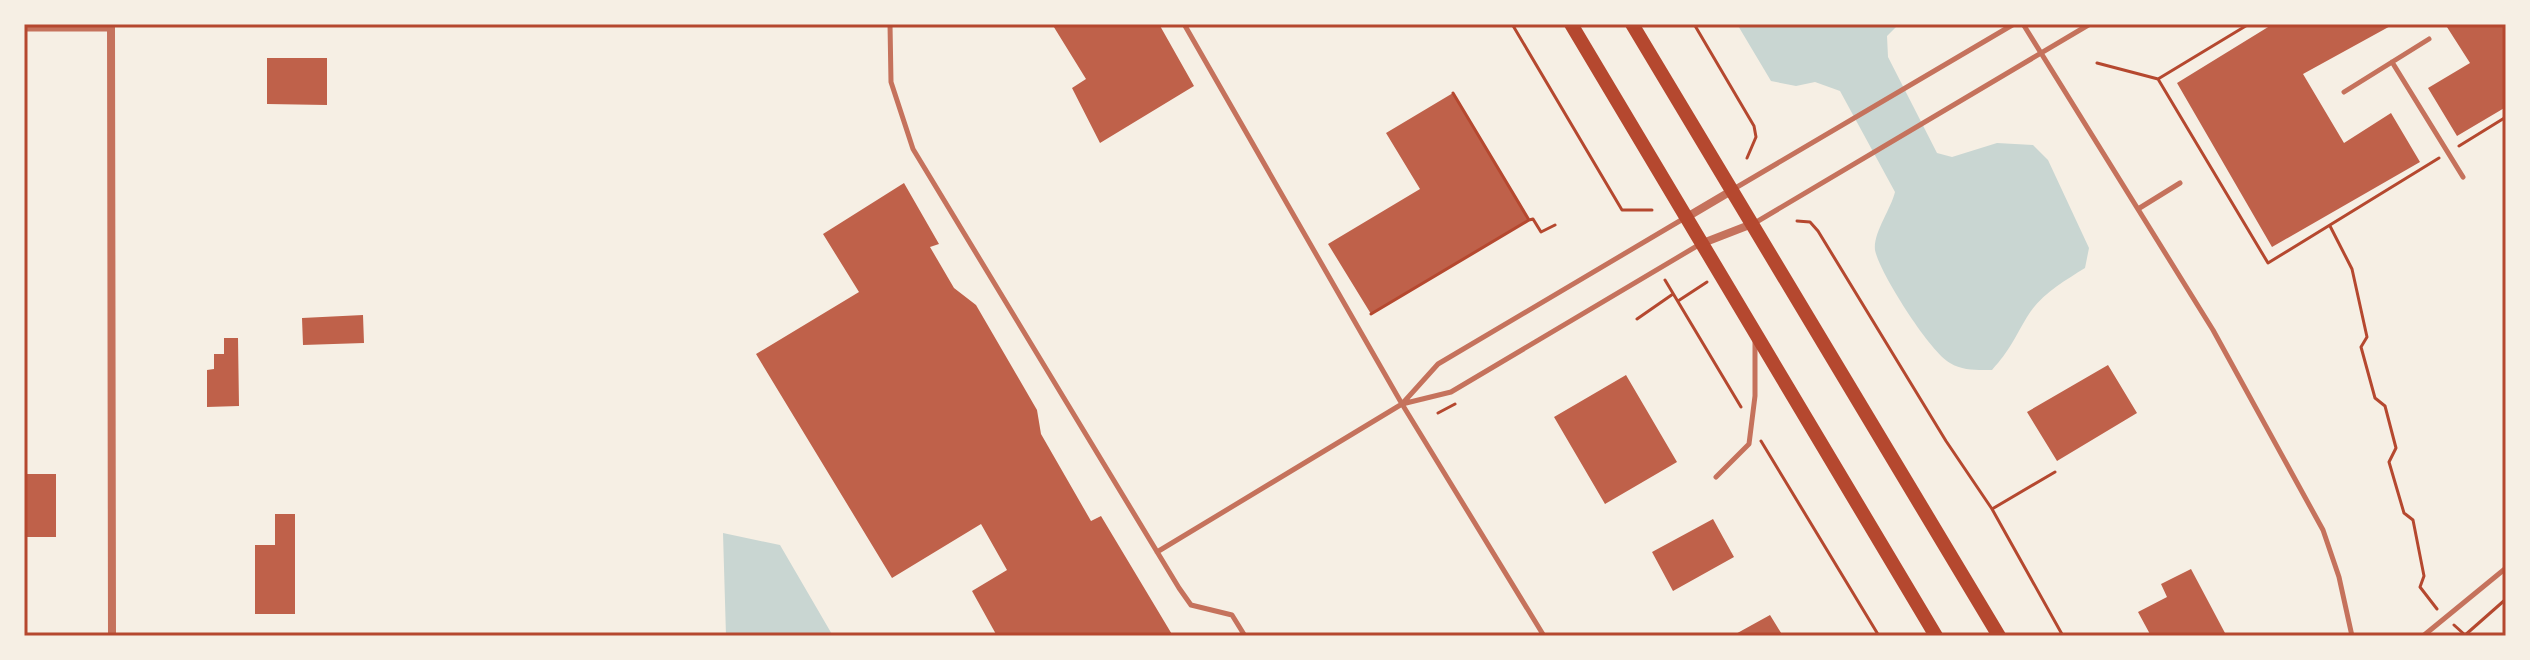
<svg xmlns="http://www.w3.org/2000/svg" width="2530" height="660" viewBox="0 0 2530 660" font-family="Ubuntu,sans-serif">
<rect width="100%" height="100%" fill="#f6efe4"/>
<path fill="#c9d6d2" d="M1737,24h162l-12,12 1,21 49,96 15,4 45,-14 36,2 15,15 41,88 -4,20c-21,13 -46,28 -58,49 -13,22 -17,33 -35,53 -14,0 -29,1 -42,-7 -20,-11 -71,-91 -75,-113 -2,-17 16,-41 20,-58l-55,-101 -25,-9 -19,4 -25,-5z
M723,533l57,12 53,91h-107z"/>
<path fill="#bf614a" d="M1052,24h107l35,62 -94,57 -28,-55 14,-9z
M2273,24h121l-91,50 41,69 47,-30 29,49 -148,85 -95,-164z
M2445,24h61v83l-49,29 -29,-48 42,-25z
M267,58h60v47l-60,-1z
M1453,93l76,127 -158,94 -43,-70 92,-55 -34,-56z
M904,183l35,61 -9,3 24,41 22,17 61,105 4,24 50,87 10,-5 72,120h-176l-25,-45 35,-21 -26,-46 -89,54 -136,-224 103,-62 -36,-58z
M363,315l1,28 -61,2 -1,-27z
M224,338h14l1,68 -32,1v-37l7,-1v-15h10z
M2108,365l29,48 -80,48 -30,-49z
M1626,375l51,87 -72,42 -51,-87z
M26,474h30v63h-30z
M275,514h20v100h-40v-69h20z
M1713,519l21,38 -61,34 -21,-39z
M2191,569l34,64 -74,3 -13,-24 29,-15 -6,-13z
M1770,615l13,21h-51z"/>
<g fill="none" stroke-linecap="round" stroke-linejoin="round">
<path stroke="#b5482f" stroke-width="3" d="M1512,24l110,186h30
M1694,24l60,102 2,11 -9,21
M2249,24l-91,55 110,184 171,-105
M2097,63l61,16
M2459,146l47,-29
M1529,220l4,-1 8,13 14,-7
M1797,221l13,1 8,9 128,210 46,68 71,127
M2330,226l22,43 15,68 -6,10 14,51 10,8 11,42 -7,14 15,51 9,7 11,56 -4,11 17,22
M1665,280l76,127
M1678,301l29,-19
M1371,314l158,-94 -76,-127
M1637,319l36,-25
M1438,413l17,-9
M1761,441l118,195
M1992,509l63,-37
M2454,625l11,10
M2464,636l42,-37"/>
<path stroke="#c5725c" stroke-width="5" d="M890,24l1,58 22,67 266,439 12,17 41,10 13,21
M1184,24l218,380 142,232
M2023,24l190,306 110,200 16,47 13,59
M24,29h86
M2392,62l71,115
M2344,92l85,-53
M1732,190l282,-166
M2138,209l42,-26
M1753,224l337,-200
M1402,404l36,-40 245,-145
M1716,477l33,-33 6,-48v-55
M1157,552l245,-148 49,-12 251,-149
M2423,636l83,-68"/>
<path stroke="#c5725c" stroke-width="8" d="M111,24l1,612
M1687,217l44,-26
M1703,243l49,-19"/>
<path stroke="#b5482f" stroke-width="14" d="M1571,24l365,612
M1632,24l367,612"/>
</g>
<rect width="2530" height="660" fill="none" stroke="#f6efe4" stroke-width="52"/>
<rect x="26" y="26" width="2478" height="608" fill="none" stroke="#b5482f" stroke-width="3"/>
</svg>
